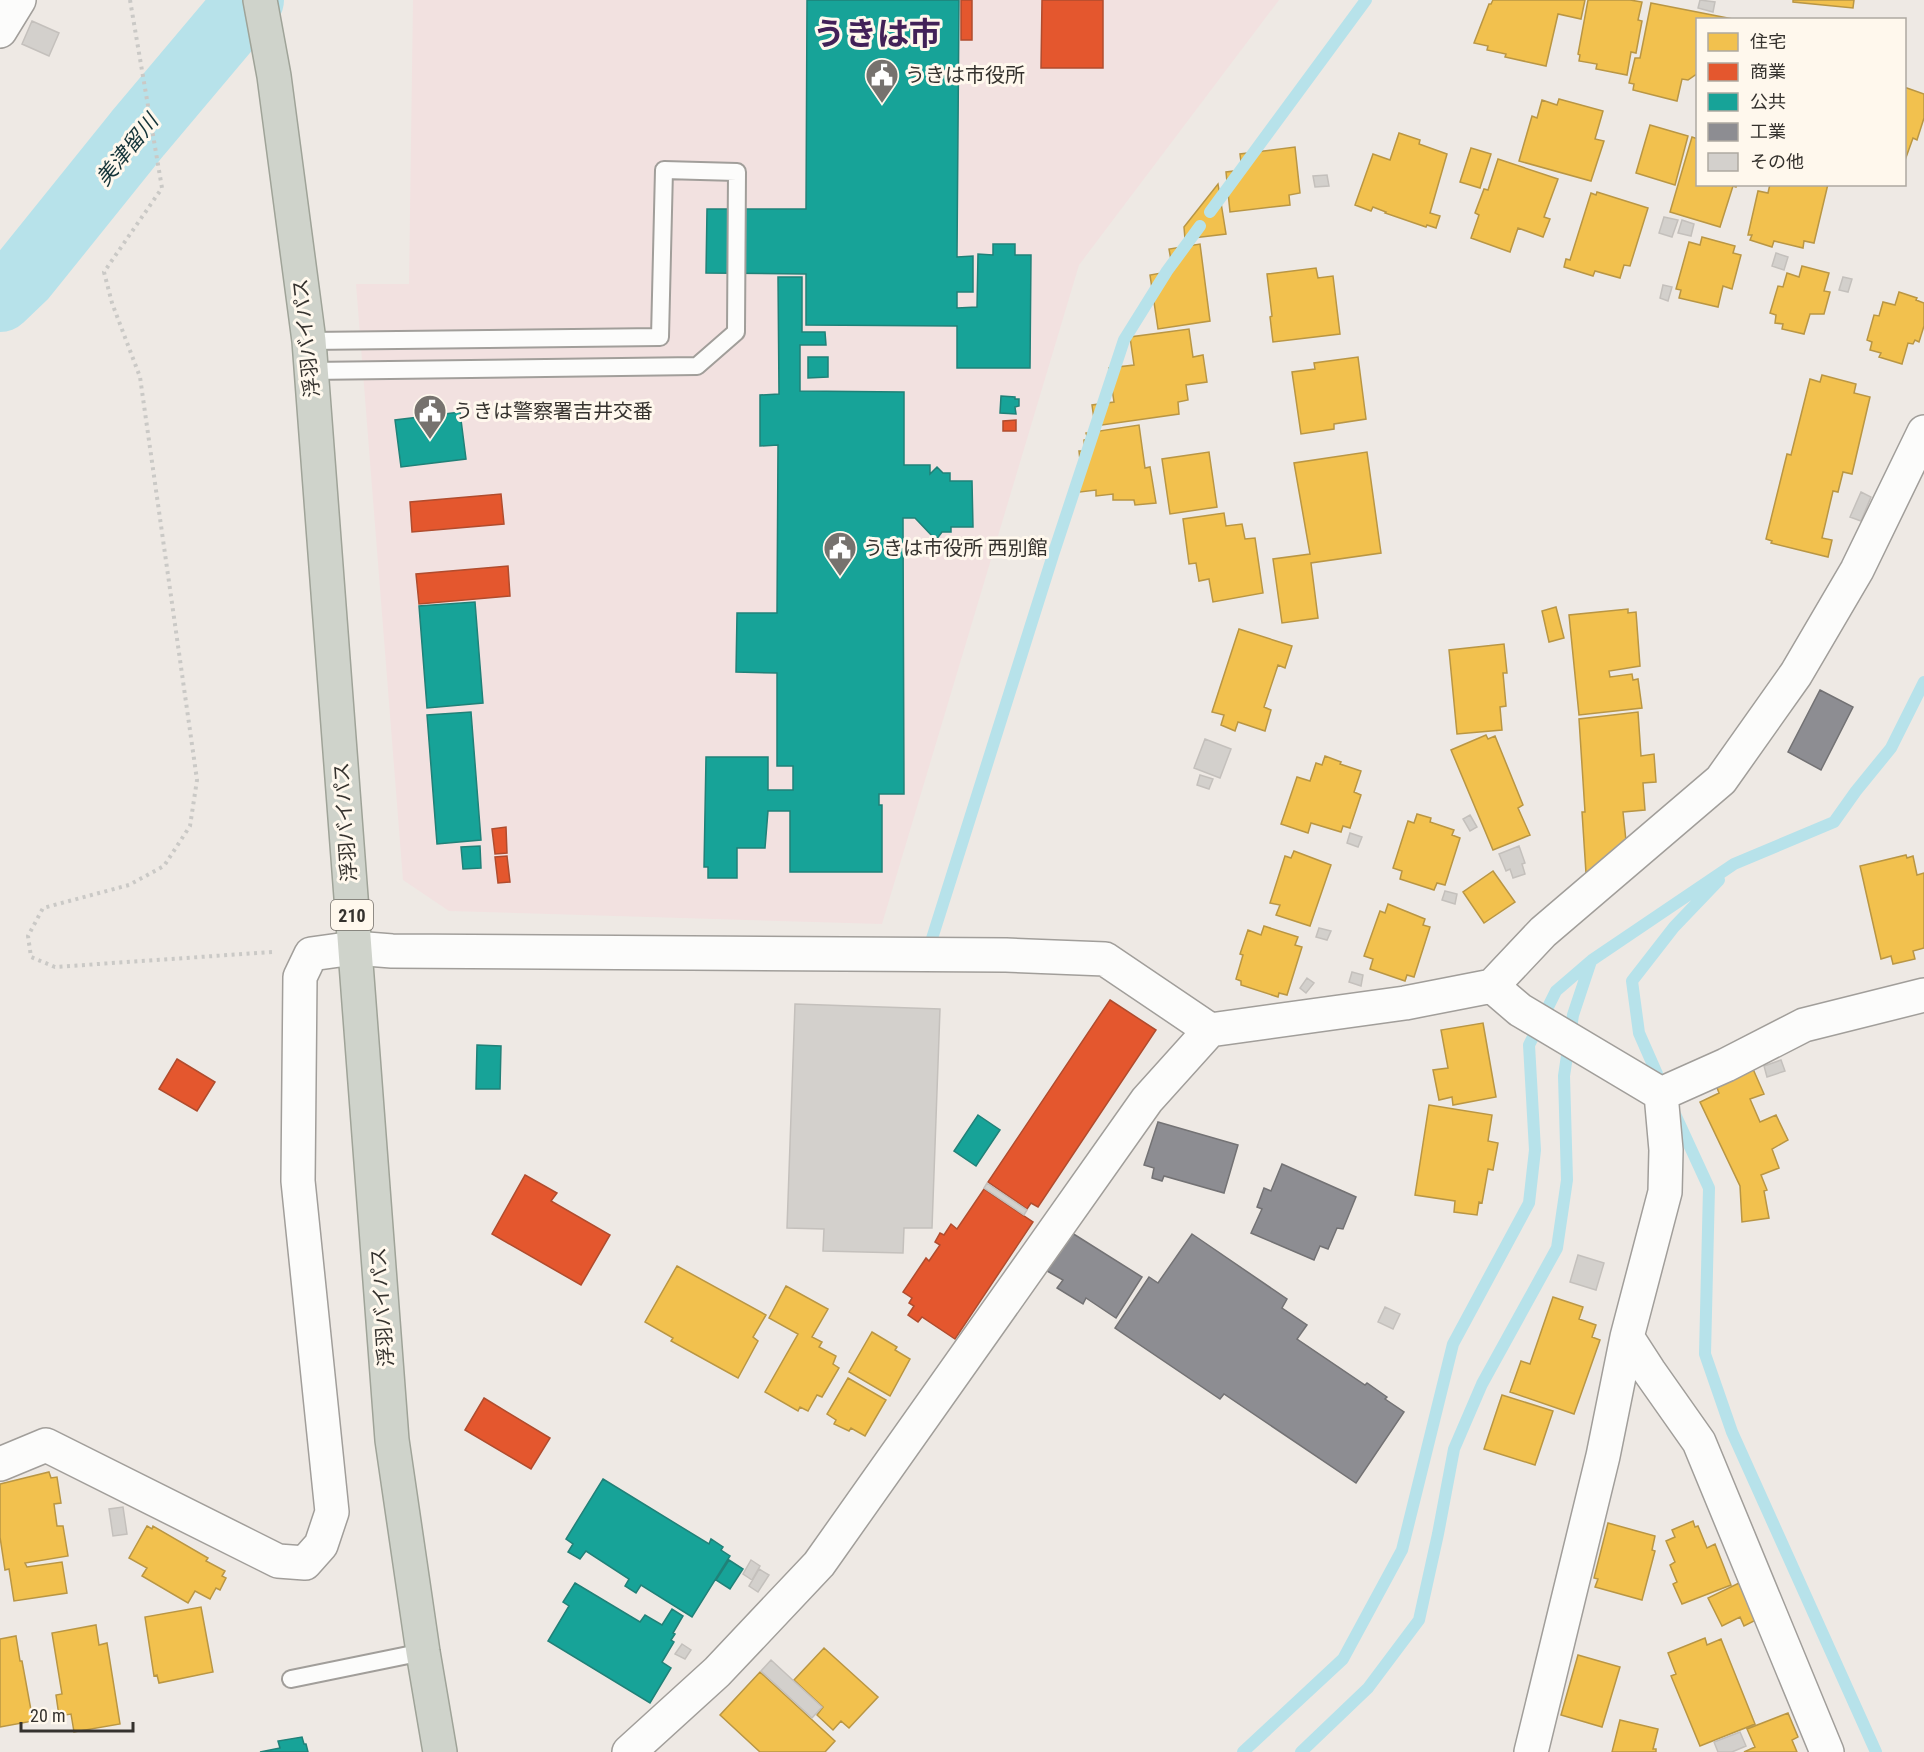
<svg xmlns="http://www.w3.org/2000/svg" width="1924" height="1752" viewBox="0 0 1924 1752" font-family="'Roboto Condensed','Noto Sans JP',sans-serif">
<rect width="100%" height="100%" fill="#eee9e4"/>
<path fill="#f2e1e0" d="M413,0h866l-200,265 -197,659 -433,-13 -46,-31 -47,-596h53z"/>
<path fill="#f2c14e" stroke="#b99644" stroke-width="1.5" d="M1493,0h92l-4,19 -23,-5 -12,52 -41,-9 1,-3 -19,-4 1,-4 -14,-3 15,-39h2z
M1588,0h42l12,2 -4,18 4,1 -6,32 -5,-1 -4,23 -31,-6 1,-5 -18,-3 1,-6 -2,-1z
M1793,0h61l-1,8 -60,-6z
M1651,3l87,17h-40v53l-10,7 -6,-1 -5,22 -44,-11 1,-6 -5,-1 6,-25h5z
M1904,87l20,7v24l-7,22 -4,-2 -9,25z
M1559,99l44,12 -8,28 9,2 -13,40 -72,-20 13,-45 5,2 5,-18 15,5z
M1650,125l38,11 -13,49 -39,-12z
M1399,133l21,7 -1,4 28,10 -17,59 10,3 -4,12 -9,-3 -1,2 -41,-14 1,-1 -13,-5 -2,4 -16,-6 18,-51 17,6z
M1692,137l6,2v45h39l-1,3 -3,-1 -13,41 -50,-15z
M1295,147l5,46 -11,2 1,10 -60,7 -4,-40 16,-2 -2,-16z
M1471,148l20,6 -11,34 -20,-6z
M1498,159l60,20 -14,38 6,2 -7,18 -25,-9 -8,24 -39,-14 8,-23 -4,-2 9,-24 4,1z
M1218,184l8,50 -41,5 -1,-12z
M1770,184h58l-14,59 -10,-2 -1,7 -29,-7 -2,6 -22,-7 2,-5h-4l10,-44 10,2z
M1597,192l51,16 -18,58 -6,-1 -4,13 -25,-7 -2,5 -29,-9 2,-8 4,1 21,-67 5,2z
M1702,237l33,9 -2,7 8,2 -9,34 -9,-3 -5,21 -39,-9 2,-8 -5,-1 13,-47 11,3z
M1200,244l10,77 -52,8 -8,-54 23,-4 -4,-22z
M1802,266l27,7 -5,18 6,1 -6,22h-14l-6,20 -22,-5 1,-5 -8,-1 1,-8 -6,-2 8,-27 5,1 4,-14 12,4z
M1316,268l2,10 15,-2 7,58 -67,8 -3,-25 2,-1 -5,-42z
M1899,292l18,6 -1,2 8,3v23l-5,16 -4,-2 -2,4 -5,-1 -6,21 -23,-7 2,-4 -11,-3 2,-8 -5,-2 7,-25 5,1 4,-14 12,3z
M1189,329l4,28 10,-2 4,27 -21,3 2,15 -10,2 1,12 -84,12 -3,-21 22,-3 -5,-34 25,-3 -4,-28z
M1358,357l8,62 -32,5v5l-33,5 -9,-62 23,-3 -1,-6z
M1822,375l34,9 -2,9 16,4 -18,77 -9,-2 -5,20 -5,-1 -11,47 10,2 -4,17 -57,-14 1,-2 -6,-2 21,-85 4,1 19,-76 10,3z
M1139,425l6,43 5,-1 6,36 -21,2 -1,-5h-21v-6l-17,2v-6l-16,2 -2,-14h4l-3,-27h6l-1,-11 4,-1 -2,-6z
M1209,452l8,55 -47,7 -8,-55z
M1367,452l14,101 -70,10 7,55 -36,5 -9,-64 37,-5 -16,-91z
M1224,513l2,13 16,-2 3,15 10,-1 8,55 -50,9 -4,-23 -10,2 -3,-18 -7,1 -6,-45z
M1556,607l8,31 -15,4 -7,-31z
M1628,609v4l8,-1 4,54 -31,5 1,6 22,-3 1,6 5,-1 4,29 -63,7 -10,-100z
M1239,629l53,17 -7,22 -7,-3 -14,42 7,3 -6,21 -27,-9 -3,9 -14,-6 3,-10 -12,-3z
M1504,644l3,29h-4l3,33 -6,1 2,23 -45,4 -8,-84z
M1638,712l3,44 13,-2 2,28 -13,1 2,27 -22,2 3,29 -35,31 -5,1 -4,-61h3l-6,-93z
M1486,735l2,4 7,-3 28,69 -5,3 12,27 -37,15 -42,-100z
M1325,756l16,6 -1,2 21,7 -7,21 7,3 -11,33 -7,-2 -2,6 -30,-9 -3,10 -27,-9 16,-47 13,4 6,-18 6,2z
M1417,814l14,4 -1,4 24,8 -2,5 8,3 -15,47 -8,-2 -3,7 -34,-11 2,-8 -9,-3 15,-47 6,2z
M1294,851l37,14 -21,61 -34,-11 4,-10 -10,-2 15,-47 6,2z
M1906,855l1,3 6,-2 4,19 7,-2v75l-11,3 2,8 -22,5 -2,-8 -10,3 -21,-93z
M1493,871l22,31 -31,21 -21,-31z
M1388,904l37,15 -2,6 7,2 -16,50 -7,-2 -2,6 -35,-12 3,-10 -9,-3 16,-45 5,2z
M1264,926l34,11 -3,8 7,2 -15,48 -8,-2 -1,4 -37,-12v-4l-5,-2 7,-24 -3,-1 8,-24 13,5z
M1483,1023l13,74 -43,8 -1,-8 -13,3 -6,-30 15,-2 -7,-38z
M1753,1069l11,25 -14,5 10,23 16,-7 12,25 -16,9 7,19 -18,7 6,15 -3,1 5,27 -27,4 -2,-36 -40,-84 19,-9 -3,-8z
M1429,1105l63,10 -4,26 10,2 -5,27 -5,-1 -6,34 -3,-1 -2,13 -23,-3 1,-11 -40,-6z
M677,1266l89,49 -13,22 5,4 -20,37 -67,-37 2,-3 -28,-16z
M786,1286l42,23 -16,28 10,5 -3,5 17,9 -3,8 6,4 -17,29 -5,-2 -9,16 -8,-4 -2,4 -33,-19 33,-58 -29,-16z
M1553,1297l30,10 -4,12 17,6 -4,12 8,3 -26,74 -64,-22 11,-31 9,3z
M872,1332l25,15 -2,3 15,9 -20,37 -41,-24z
M848,1378l38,22 -21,36 -14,-8 -2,3 -15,-7 2,-4 -9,-6z
M1502,1395l51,16 -18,54 -51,-16z
M49,1472l2,6 6,-1 4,26 -7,1 3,22h6l5,30 -43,7 2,4 35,-5 5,31 -53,8 -5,-32 -4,1 -5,-33v-53z
M1693,1521l2,6 3,-1 9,22 8,-4 16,41 -49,19 -9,-20 4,-2 -7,-17 5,-3 -9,-21 9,-4 -3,-7z
M1608,1523l47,13 -3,14 3,1 -13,49 -47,-13 3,-8 -4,-1z
M147,1526l5,3 1,-3 55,32 -2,3 19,10 -3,5 4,2 -6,12 -4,-2 -6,11 -15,-8 -7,12 -46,-27 5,-8 -18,-10z
M1739,1583l17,37 -12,6 -4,-9 -18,9 -14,-28z
M201,1607l12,65 -54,11 -2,-8 -3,1 -9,-59z
M96,1625l3,20 8,-2 13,81 -46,8 -3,-18 -12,2 -3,-21 6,-1 -10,-61z
M16,1636l4,25h2l11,60 -33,6v-88z
M1705,1638l2,7 14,-6 34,85 -55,22 -29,-70 5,-2 -8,-21z
M824,1648l54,49 -29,31 -8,-7 -8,9 -16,-15 6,-8 -29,-27z
M1578,1655l42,12 -18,60 -41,-12z
M760,1672l75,69 -10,11h-65l-40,-37z
M1788,1713l10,24 -6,3 5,12h-53l11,-5 -8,-18z
M1620,1720l38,9 -5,20h3v3h-44z"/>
<path fill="#e4572e" stroke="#b04c2e" stroke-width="1.5" d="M961,0h11v40h-11z
M1042,0h61v68h-62z
M1016,420v11h-13v-10z
M501,494l3,30 -92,8 -2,-30z
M508,566l2,30 -91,8 -3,-30z
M506,827l1,26 -12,1 -3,-25z
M507,856l3,26 -12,1 -3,-26z
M1110,1000l46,30 -118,177 -7,-4 -4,6 -39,-27z
M177,1059l38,23 -18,29 -38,-22z
M525,1175l32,18 -6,8 59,34 -29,50 -89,-51z
M984,1189l49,33 -78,117 -33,-22 -4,5 -10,-7 6,-9 -5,-3 3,-5 -9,-6 23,-34 3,3 11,-16 -5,-3 5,-9 4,2 7,-11 6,5z
M484,1398l66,40 -19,31 -66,-39z"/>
<path fill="#17a398" stroke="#208178" stroke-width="1.5" d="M807,0h152l-2,257 16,-1v36h-16v16l20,-1 1,-53 15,1v-11h22v11h16l-1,113h-73v-42l-151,-1v-51l-100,-1 1,-64h99z
M778,277h24v55h23l1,13h-26v46l104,1v73h26v9l7,-7 6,6h7v8h22l1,46h-22v5h-9l-6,8 -21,-22h-12l1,276h-25v11h3v67h-92v-61h-22l-3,37h-28v30h-29v-11h-4l2,-110h62v33h25v-24h-16v-93l-41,-1 1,-59h40l1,-168 -18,1v-51l19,-1z
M808,357h20v20l-20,1z
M1001,396l14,1v2h4v7l-4,1 1,7 -16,-1z
M460,412l6,47 -65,8 -6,-47z
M475,602l8,101 -56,5 -8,-102z
M471,712l10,128 -44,4 -10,-129z
M480,846l1,22 -18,1 -2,-22z
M477,1045l24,1 -1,43h-24z
M978,1115l22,15 -24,36 -22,-15z
M603,1479l106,65 2,-5 12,8 -2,3 9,6 -38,61 -51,-32 -5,8 -11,-7 4,-7 -43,-28 -6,8 -12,-7 5,-8 -7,-5z
M729,1560l14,9 -13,20 -14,-9z
M575,1583l65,39 5,-7 17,10 10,-16 11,7 -10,17 2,1 -4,6 3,2 -12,20 9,6 -21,35 -102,-62 21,-35 -6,-4z
M302,1737l2,7h2l2,8h-48l20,-4 -2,-7z"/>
<path fill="#8d8d92" stroke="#737274" stroke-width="1.5" d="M1820,690l33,17 -32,63 -33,-18z
M1158,1122l80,23 -14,48 -60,-17 -2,5 -10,-3 2,-10 -10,-3z
M1282,1164l74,33 -13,32 -6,-1 -9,21 -8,-3 -6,14 -63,-27 11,-24 -5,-2 7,-19 7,3z
M1072,1233l70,44 -26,41 -30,-20 -3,6 -26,-16 6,-8 -16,-9z
M1192,1234l95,65 -5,9 25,17 -10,14 68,46 2,-2 20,14 -2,2 19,13 -48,71 -132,-89 -4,5 -105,-71 34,-51 9,6z"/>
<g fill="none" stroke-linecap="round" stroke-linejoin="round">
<path stroke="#b7e2ea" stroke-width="12" d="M1210,212l156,-212
M929,948l124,-393 71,-215 43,-69 33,-45
M1657,1074l-18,-41 -7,-52 42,-54 45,-47
M1674,1112l35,76 -4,166 27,78 144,320
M1243,1752l100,-93 59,-109 51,-206 76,-141 6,-53 -6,-105 27,-54 36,-31 142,-96 100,-42 22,-31 35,-43 33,-66
M1301,1752l67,-64 51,-68 19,-86 16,-85 28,-65 75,-136 10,-68 -3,-104 9,-61 18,-54"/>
<path stroke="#b7e2ea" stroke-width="68" d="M0,298l23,-22 115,-143 112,-133"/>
</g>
<path fill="#d3d0cc" stroke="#c4c0bc" stroke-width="1.5" d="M1700,0l15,2 -2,10 -15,-4z
M32,21l27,12 -10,23 -27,-12z
M1327,175l2,11 -14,1 -2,-11z
M1664,217l14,3 -6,17 -13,-4z
M1682,220l12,4 -3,12 -13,-3z
M1776,253l12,4 -4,13 -12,-4z
M1843,277l9,2 -4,13 -9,-2z
M1663,285l9,2 -4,14 -8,-3z
M1861,492l10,5 -10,24 -11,-4z
M1205,739l26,10 -11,29 -26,-10z
M1200,775l13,4 -4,10 -12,-4z
M1470,815l7,12 -7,4 -7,-12z
M1350,833l12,4 -4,10 -11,-4z
M1519,846l6,17 -3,1 3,10 -12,4 -3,-9 -4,2 -7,-17z
M1445,891l12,3 -2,10 -13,-4z
M1319,928l12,3 -4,9 -11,-3z
M1352,972l11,3 -2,11 -12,-4z
M1307,978l7,5 -8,10 -6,-5z
M795,1004l145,5 -8,219h-28l-1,25 -80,-2 1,-22 -37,-1z
M1781,1060l4,11 -18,6 -3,-11z
M987,1183l40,27 -3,5 -40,-27z
M1578,1255l26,8 -8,27 -26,-8z
M1385,1307l15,7 -7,15 -15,-7z
M123,1507l4,27 -14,2 -4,-27z
M751,1560l9,6 -8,14 -9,-6z
M759,1569l10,6 -11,17 -9,-6z
M682,1644l9,6 -6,9 -10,-5z
M771,1660l51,47 -10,11 -51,-47z
M1740,1732l6,14 -14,6h-14l-4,-10z"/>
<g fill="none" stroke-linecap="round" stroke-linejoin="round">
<defs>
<path id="lane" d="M309,341l351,-4 4,-167 73,2 -1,160 -39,34 -387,5
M291,1679l132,-27"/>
<path id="street" d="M0,31l19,-31
M1492,986l28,24 141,84
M1661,1094l65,-29 78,-40 120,-30
M1627,1337l22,34 50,71 128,310
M0,1464l46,-19 232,116 27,2 16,-18 11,-33 -34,-331 2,-204 11,-23 43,-6 38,3 614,4 99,4 105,71
M629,1752l88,-80 102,-108 328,-464 63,-70 195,-27 87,-17 51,-54 178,-152 75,-106 61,-104 67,-138
M1531,1752l72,-296 24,-119 38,-145 1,-42 -5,-56"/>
<path id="highway" d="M260,0l14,76 35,265 83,1099 31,212 17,100"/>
</defs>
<use href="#lane" stroke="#a19e9a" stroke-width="20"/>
<use href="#street" stroke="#a19e9a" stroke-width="36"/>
<use href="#highway" stroke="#9fa398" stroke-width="36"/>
<path stroke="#cac9c6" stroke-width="4" stroke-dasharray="3 4.5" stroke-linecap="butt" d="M130,0l32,188 -58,84 8,31 28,74 57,403 -7,46 -26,40 -35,19 -86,23 -15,28 3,21 24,10 217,-15"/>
<use href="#lane" stroke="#fcfcfb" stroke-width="16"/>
<use href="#street" stroke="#fcfcfb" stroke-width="33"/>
<use href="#highway" stroke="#cfd3cb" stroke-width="33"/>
</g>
<defs>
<symbol id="civic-pin" viewBox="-11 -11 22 30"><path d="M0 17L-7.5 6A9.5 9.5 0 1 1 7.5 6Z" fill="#76726e" stroke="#fff8ed"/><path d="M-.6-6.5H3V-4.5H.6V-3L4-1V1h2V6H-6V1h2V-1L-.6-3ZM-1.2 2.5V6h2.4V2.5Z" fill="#fff"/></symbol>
</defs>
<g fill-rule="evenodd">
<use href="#civic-pin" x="863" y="56" width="38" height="52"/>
<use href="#civic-pin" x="411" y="392" width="38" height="52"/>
<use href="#civic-pin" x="821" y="529" width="38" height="52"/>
</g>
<g text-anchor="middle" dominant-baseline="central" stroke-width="6" stroke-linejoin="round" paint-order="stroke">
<rect fill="#fff8ed" stroke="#726d67" stroke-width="1.5" x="331" y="900" width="42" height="30" rx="4.5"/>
<g font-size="18" font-weight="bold" fill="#35322e">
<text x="352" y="915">210</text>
</g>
<g font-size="20" fill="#35322e" stroke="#fff8ed" text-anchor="start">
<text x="905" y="75">うきは市役所</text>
<text x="453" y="411">うきは警察署吉井交番</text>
<text x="863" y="548">うきは市役所 西別館</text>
</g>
<g font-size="20" fill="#35322e" stroke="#fff8ed">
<text transform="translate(306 338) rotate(-96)">浮羽バイパス</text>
<text transform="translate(345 822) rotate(-94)">浮羽バイパス</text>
<text transform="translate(382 1307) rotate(-94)">浮羽バイパス</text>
</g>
<g font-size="21" font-style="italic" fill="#133338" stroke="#fff8ed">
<text transform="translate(127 150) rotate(-51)">美津留川</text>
</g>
<g font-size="32" font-weight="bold" fill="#422158" stroke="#fff8ed">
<text x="877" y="34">うきは市</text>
</g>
</g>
<rect x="1696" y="18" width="210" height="168" fill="#fff8ed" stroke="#aea9a1" stroke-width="1.5"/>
<rect x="1708" y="33" width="30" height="18" fill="#f2c14e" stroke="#aea9a1" stroke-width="1.5"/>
<text x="1750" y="48" font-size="18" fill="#35322e">住宅</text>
<rect x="1708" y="63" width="30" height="18" fill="#e4572e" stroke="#aea9a1" stroke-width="1.5"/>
<text x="1750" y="78" font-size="18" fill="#35322e">商業</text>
<rect x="1708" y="93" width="30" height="18" fill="#17a398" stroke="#aea9a1" stroke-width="1.5"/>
<text x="1750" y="108" font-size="18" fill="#35322e">公共</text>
<rect x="1708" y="123" width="30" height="18" fill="#8d8d92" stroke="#aea9a1" stroke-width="1.5"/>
<text x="1750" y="138" font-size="18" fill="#35322e">工業</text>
<rect x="1708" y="153" width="30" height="18" fill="#d3d0cc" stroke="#aea9a1" stroke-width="1.5"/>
<text x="1750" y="168" font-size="18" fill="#35322e">その他</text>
<path d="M21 1722v9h112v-9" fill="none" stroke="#35322e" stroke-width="3"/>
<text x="30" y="1722" font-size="18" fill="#35322e" stroke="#fff8ed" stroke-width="4.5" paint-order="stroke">20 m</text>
</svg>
